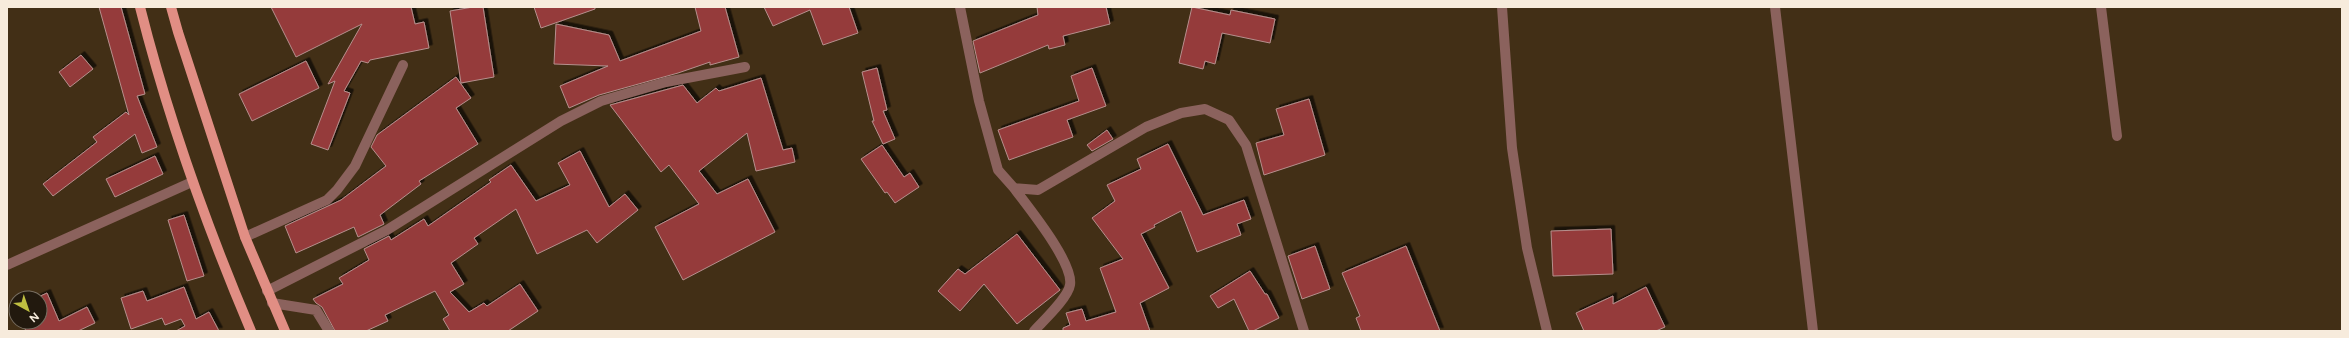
<svg xmlns="http://www.w3.org/2000/svg" width="2349" height="338" viewBox="0 0 2349 338" font-family="Figtree,sans-serif">
<defs>
<filter id="shadow"><feDropShadow dx="3.5" dy="-3.5" stdDeviation="0" flood-color="#0009"/></filter>
</defs>
<rect width="100%" height="100%" fill="#422f16"/>
<path fill="#953b3b" stroke="#b68f8d" filter="url(#shadow)" d="M99,7h22l24,87 -8,2 20,51 -15,6 -7,-19 -82,62 -10,-12 54,-42 -4,-5 33,-25 3,3z
M271,7h140l4,17 9,-2 5,26 -59,12 -2,3 -7,-2 -17,30 6,2 -22,57 -17,-6 24,-63 -7,3 34,-60 -66,33z
M473,7h10l11,70 -33,6 -11,-72z
M534,7h61v2l-54,19z
M695,7h30l14,50 -29,8v-3l-32,11 -79,22 -30,13 -9,-22 48,-20 -54,-2 2,-40 53,11 11,26 81,-30z
M764,7h85l9,26 -35,12 -13,-35 -37,16z
M1037,7h69l4,17 -47,12 2,9 -16,4 -1,-4 -68,28 -7,-32 65,-26z
M1192,7l38,8 1,-5 44,9 -5,24 -48,-10 -7,31 -10,-3 -2,8 -24,-6z
M81,55l12,14 -23,18 -11,-15z
M306,61l13,27 -67,33 -13,-27z
M877,68l10,42 -4,1 12,28 -12,5 -11,-23h2l-12,-49z
M1092,68l14,38 -39,14 6,17 -64,23 -11,-30 81,-29 -8,-25z
M456,77l15,21 -15,10 22,36 -59,37 2,3 -41,31 4,9 -26,13 -4,-10 -58,26 -11,-27 56,-26 45,-34 -15,-19 6,-12z
M761,78l22,72 9,-2 3,14 -39,9 -9,-38 -48,38 18,23 31,-15 27,53 -92,48 -28,-53 44,-23 -30,-39 -8,7 -51,-67 73,-20 14,18 19,-15 3,3z
M1309,99l16,56 -61,20 -8,-32 28,-8 -8,-26z
M1107,130l6,9 -21,12 -5,-6z
M1168,144l35,71 41,-15 7,19 -14,5 4,11 -44,17 -16,-41 -27,14 1,2 -14,7 28,54 -29,15 10,28h-87v-3l7,-3 -4,-12 16,-4 4,12 30,-9 -16,-44 23,-9 -31,-41 23,-17 -8,-16 34,-16 -4,-10z
M882,145l22,32 6,-4 9,14 -24,16 -8,-11 -2,1 -24,-34z
M580,151l29,56 16,-13 13,16 -41,33 -10,-13 -50,24 -21,-45 -42,29 4,6 -27,19 13,21 -14,8 19,20 15,-9 3,3 33,-22 18,27 -30,20h-58l-7,-12 6,-4 -14,-24 -50,24 3,6 -22,10h-31l-13,-24 -6,-4 -3,-4 30,-15 -4,-6 30,-18 -5,-11 25,-13 2,4 33,-21 4,7 63,-44 -2,-2 22,-15 25,36 34,-16 -12,-22z
M155,156l8,18 -48,23 -9,-18z
M184,215l20,61 -17,5 -19,-61z
M1611,229l2,45 -60,2 -2,-45z
M1017,234l43,56 -43,34 -33,-40 -24,27 -22,-20 20,-22 7,5z
M1315,246l15,43 -28,10 -14,-43z
M1406,246l34,85h-79l-5,-13 4,-2 -18,-43z
M1250,271l15,23h2l12,24 -26,13h-4l-15,-32 -16,9 -8,-12z
M184,287l12,32 13,-7 10,19h-43l9,-5 -4,-7 -16,6 -3,-7 -31,11 -10,-31 22,-7 4,10z
M1646,287l19,40 -9,4h-72l-8,-18 37,-17v8z
M47,293l12,28 28,-14 8,16 -17,8h-52l-4,-9h18v-24h-4z"/>
<g fill="none" stroke-linecap="round" stroke-linejoin="round">
<path stroke="#8b625d" stroke-width="10" d="M960,7l19,94 19,69 16,18 24,2 108,-63 35,-14 24,-4 24,11 17,25 58,186
M1502,7l10,141 15,100 20,83
M1775,7l38,324
M2101,7l16,129
M1014,188c14,19 60,75 56,97 -2,13 -27,36 -36,46
M245,237l82,-37 10,-10 18,-24 48,-101
M7,265l185,-83
M267,291l120,-61 174,-109 40,-20 65,-19 79,-15
M272,303l44,7 13,21"/>
<path stroke="#e18e84" stroke-width="10" d="M140,7c28,111 66,218 111,324
M171,7l7,25 67,205 40,94"/>
</g>
<rect width="2349" height="338" fill="none" stroke="#f7ebdc" stroke-width="16"/>
<g transform="translate(28 310) rotate(140)"><circle r="19" fill="#22190e" stroke="#776d60"/>
<path d="M0-3L7 15L0 10L-7 15Z" fill="#bfbe41"/>
<text y="-6" font-size="11" font-weight="bold" text-anchor="middle" fill="#f7ebdc">N</text>
</g>
</svg>
